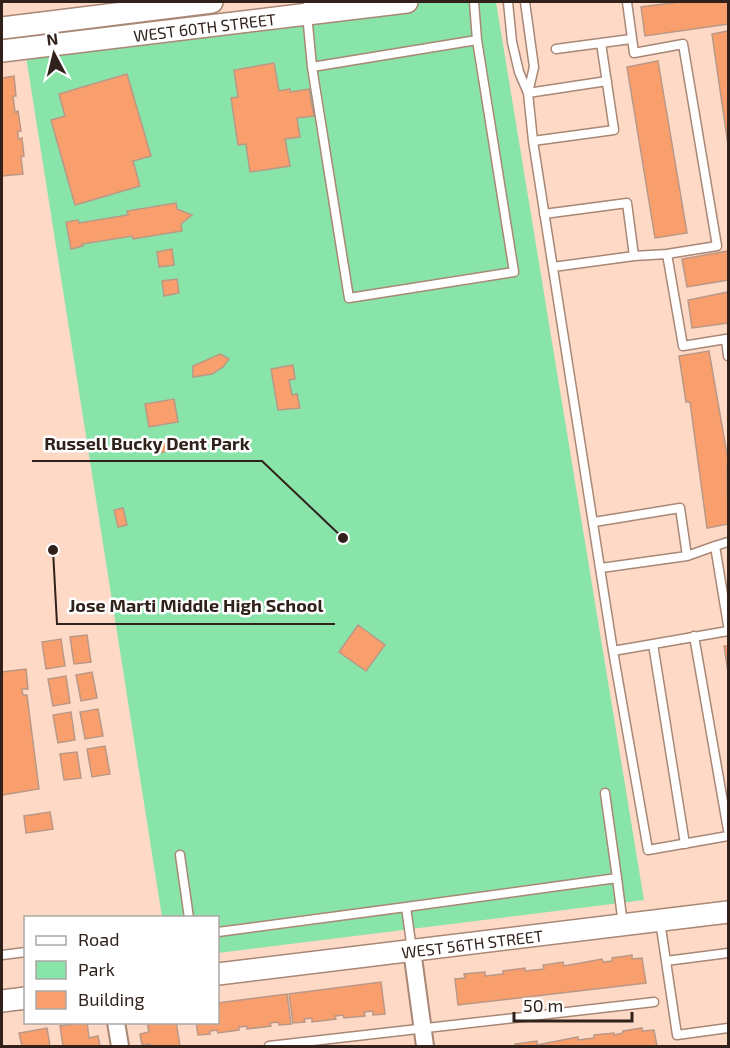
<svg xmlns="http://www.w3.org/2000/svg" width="730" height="1048" viewBox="0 0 730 1048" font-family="'Exo 2',sans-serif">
<rect width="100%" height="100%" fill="#fed9c6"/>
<path fill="#89e4a9" d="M378,2h118l148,898 -426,53v-35l-56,-1 -137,-867z"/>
<path fill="#f89f6d" stroke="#ba9885" stroke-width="1.5" d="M680,2h48v22l-83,12 -4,-29z
M728,31v114l-16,-111z
M658,61l29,172 -32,5 -28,-171z
M274,63l5,28 11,-2v3l19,-3 5,27 -17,2 3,19 -15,2 5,27 -40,6 -4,-28 -8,1 -7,-47 7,-1 -4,-27z
M127,74l24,82 -18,5 7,25 -65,19 -24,-85 14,-4 -6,-22z
M14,76l2,20h-3l2,16 3,-1 3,20h-3v8l4,-1 2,18 -3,1 2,17 -21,2v-98z
M176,203l1,6 15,6 -11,9 1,7 -49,8 -1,-3 -50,8 1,2 -12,3 -5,-27 12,-2 1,3 49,-8 -1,-4z
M172,249l2,16 -15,2 -2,-15z
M728,251v29l-41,7 -5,-28z
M177,279l2,14 -15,3 -2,-15z
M728,292v31l-36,5 -4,-28z
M709,351l19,109v6h-1l1,58 -21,4 -17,-126h-4l-7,-46z
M220,354l9,5 -6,8 -11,7 -19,3v-11z
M293,365l2,14 -6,1 3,15 5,-1 3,14 -22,2 -7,-41z
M174,399l4,23 -29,5 -4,-23z
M177,439l2,10 -21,4 -2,-10z
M123,508l4,17 -9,2 -4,-17z
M358,625l27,20 -19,26 -27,-19z
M87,635l4,27 -17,2 -4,-27z
M61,639l4,27 -19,3 -4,-27z
M724,646h4v26z
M26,669l2,20h-6l1,6h4l12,94 -37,6v-123z
M92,672l5,26 -16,3 -5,-26z
M66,676l4,27 -17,3 -5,-27z
M98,709l5,27 -18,3 -5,-27z
M71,712l4,28 -17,3 -5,-28z
M105,746l5,28 -18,3 -5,-28z
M77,752l4,26 -17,2 -4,-26z
M50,812l3,17 -27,4 -2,-17z
M632,955v4l10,-1 4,25 -188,22 -3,-26 10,-1 -1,-4 21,-2v4l18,-2v-3l22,-3v3l19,-2 -1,-4 20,-3 1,4 38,-7 1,3 9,-1v-3z
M381,982l4,32 -12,1v-4l-9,1 1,4 -21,2 -1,-3 -8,1 1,3 -24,3v-4l-8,1 1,3 -12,1 -4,-29z
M287,994l4,30 -12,1 -1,-3 -8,1 1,3 -24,3v-3l-8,1v3l-21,3 -1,-3 -7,1v3l-12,1 -2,-13h22v-19z
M87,1022l2,16 9,-2 2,10h-37l-3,-20z
M147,1022h29l4,24h-29l-1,-2 -8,1 -2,-11 9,-2z
M47,1028l3,18h-28l-3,-13z
M642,1028v3l12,-1 3,16h-141l-1,-2 22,-3v4l41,-8v3l16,-2v-3l20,-2v2l9,-2v-2z"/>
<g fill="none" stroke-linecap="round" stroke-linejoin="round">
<defs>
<path id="service" d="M308,2l-1,12 5,53 37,231 165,-26 -37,-232 -165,27
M474,2l3,38
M508,2l4,40 7,30 9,21 5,48 80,510
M525,2l9,65 -6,26
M627,2l7,51 49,-9 34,202 -50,8 16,92 43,-7 2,17
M556,49l75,-10
M528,93l79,-12
M533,141l81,-11 -13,-87
M544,214l83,-11 7,53 -81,11
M634,256l33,-2
M594,522l86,-14 7,48 -86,12
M728,542l-13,4 13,79
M687,556l28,-10
M728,631l-115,20 35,199 80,-14
M694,636l34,194
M653,644l32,200
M180,855l9,63
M617,878l6,47
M660,921l17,114 51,-7
M218,932l188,-25
M412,950l-6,-43 211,-29 -12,-85
M2,955l24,-3
M666,961l62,-8
M269,1046l385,-44"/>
<path id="minor" d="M412,950l13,96
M116,1022l4,24"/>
<g id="tertiary">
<path d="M2,28l210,-26"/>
<path id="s1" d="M2,51l405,-49"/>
<path id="s2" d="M218,974l510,-62"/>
<path d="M2,1001l24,-3"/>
</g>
</defs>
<use href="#service" stroke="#a98775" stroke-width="11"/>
<use href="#minor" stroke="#a98775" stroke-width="20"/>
<use href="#tertiary" stroke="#a98775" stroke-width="24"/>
<use href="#service" stroke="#fff" stroke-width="8"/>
<use href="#minor" stroke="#fff" stroke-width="16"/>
<use href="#tertiary" stroke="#fff" stroke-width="21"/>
</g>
<g text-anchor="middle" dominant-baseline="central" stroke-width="5" stroke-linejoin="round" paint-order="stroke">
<g font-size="16" fill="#30221b" stroke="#fff">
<text stroke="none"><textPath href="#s1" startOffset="204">WEST 60TH STREET</textPath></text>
<text stroke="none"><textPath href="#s2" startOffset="256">WEST 56TH STREET</textPath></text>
</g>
</g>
<path fill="none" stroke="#30221b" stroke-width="2" d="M343 538L262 461H32M53 550L57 624H335"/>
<g fill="#30221b" stroke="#fff" stroke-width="2">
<circle cx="343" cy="538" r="6"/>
<circle cx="53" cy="550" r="6"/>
</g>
<g font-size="18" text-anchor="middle" font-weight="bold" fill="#30221b" stroke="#fff" stroke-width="5" stroke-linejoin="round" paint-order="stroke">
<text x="147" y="450">Russell Bucky Dent Park</text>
<text x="196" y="612">Jose Marti Middle High School</text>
</g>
<rect width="730" height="1048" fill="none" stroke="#30221b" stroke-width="6"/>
<rect x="24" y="916" width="195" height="108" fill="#ffffff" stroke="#aca7a4" stroke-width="1.5"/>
<rect x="36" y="936" width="30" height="9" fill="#ffffff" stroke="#aca7a4" stroke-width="1.5"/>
<text x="78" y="946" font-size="18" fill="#30221b">Road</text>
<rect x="36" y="961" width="30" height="18" fill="#89e4a9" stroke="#aca7a4" stroke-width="1.5"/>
<text x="78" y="976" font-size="18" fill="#30221b">Park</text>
<rect x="36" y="991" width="30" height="18" fill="#f89f6d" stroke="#aca7a4" stroke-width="1.5"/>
<text x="78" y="1006" font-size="18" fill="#30221b">Building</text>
<g transform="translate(54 54) rotate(353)" stroke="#ffffff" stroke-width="4.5" paint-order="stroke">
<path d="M0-4.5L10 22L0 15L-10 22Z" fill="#30221b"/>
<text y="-9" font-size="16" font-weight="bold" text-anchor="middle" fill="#30221b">N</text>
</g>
<path d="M514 1012v9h118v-9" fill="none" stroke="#30221b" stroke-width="3"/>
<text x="523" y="1012" font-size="18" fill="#30221b" stroke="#ffffff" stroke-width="4.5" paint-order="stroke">50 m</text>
</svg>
